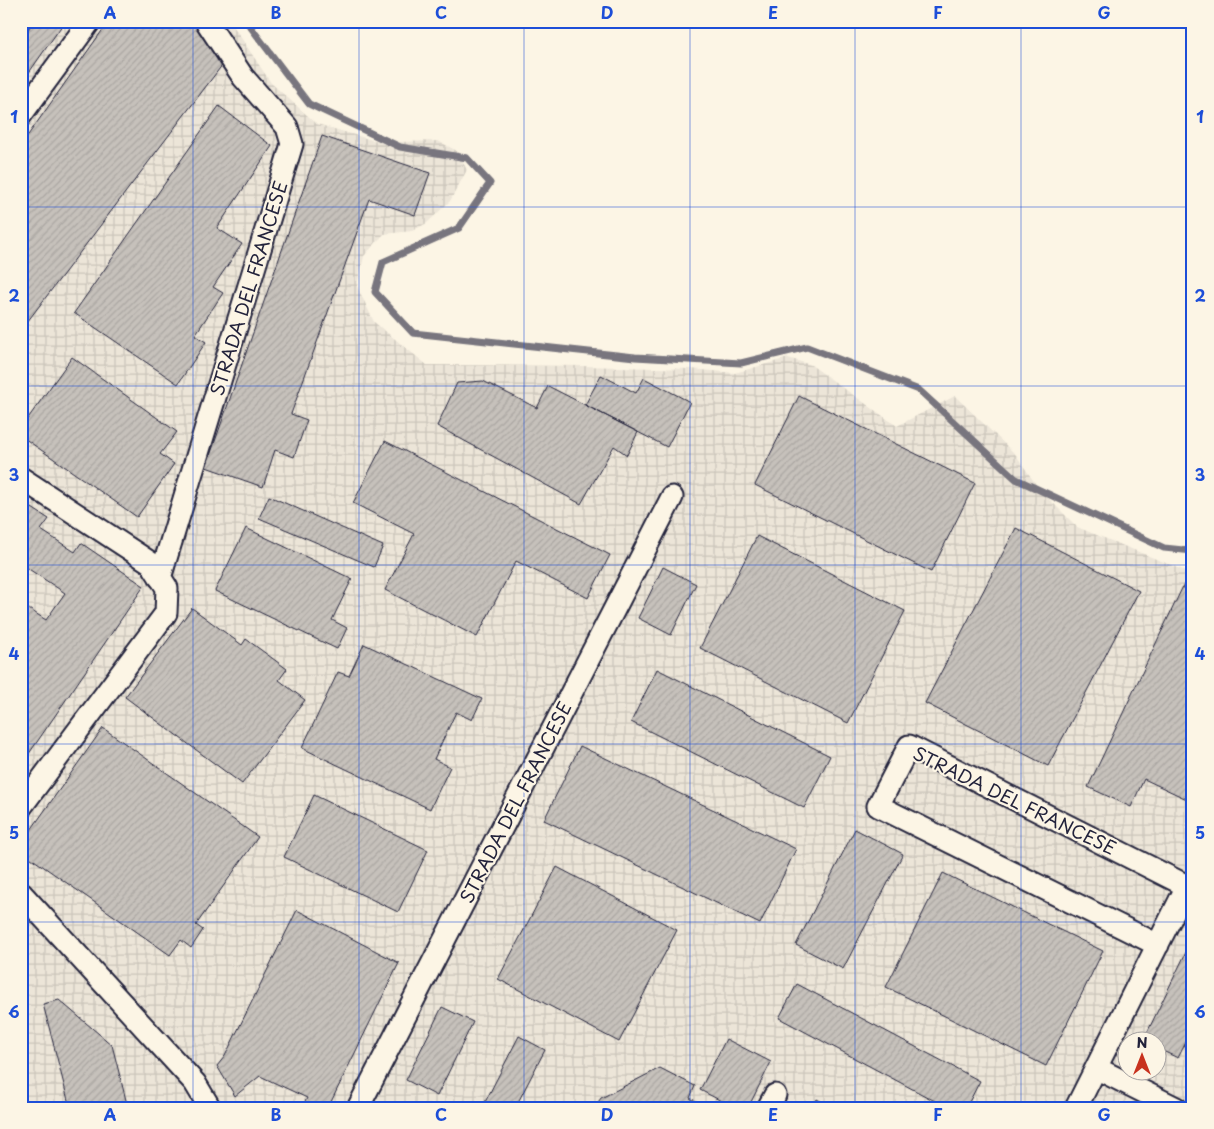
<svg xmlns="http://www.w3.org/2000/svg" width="1214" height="1129" viewBox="0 0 1214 1129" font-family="'Playpen Sans',sans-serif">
<defs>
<pattern id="industrial-grid" width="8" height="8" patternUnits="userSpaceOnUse" patternTransform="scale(1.25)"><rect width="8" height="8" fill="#ece5d8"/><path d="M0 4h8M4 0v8" fill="none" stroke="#cac4ba"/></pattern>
<pattern id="building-hatch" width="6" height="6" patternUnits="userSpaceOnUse" patternTransform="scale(1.25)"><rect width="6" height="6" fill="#c6c1bb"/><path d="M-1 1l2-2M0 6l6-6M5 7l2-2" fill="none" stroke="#aaa6a2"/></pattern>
</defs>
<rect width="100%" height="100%" fill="#fcf5e5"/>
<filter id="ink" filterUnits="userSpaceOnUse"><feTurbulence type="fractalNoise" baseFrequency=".02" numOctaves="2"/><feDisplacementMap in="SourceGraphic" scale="10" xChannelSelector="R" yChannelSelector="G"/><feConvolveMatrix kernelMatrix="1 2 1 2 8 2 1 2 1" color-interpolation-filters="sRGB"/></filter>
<g filter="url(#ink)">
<path fill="url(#industrial-grid)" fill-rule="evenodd" d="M21,21h209l41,62 46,41 55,16 25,2 41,-1 19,10 10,19 -17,31 -23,22 -15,8 -28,3 -20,22 -7,30 17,36 53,43 156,1 108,3 44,4 53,-15 23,7 86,61 58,-30 61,59 23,34 38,38 116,47v534h-1172zM1126,1042h30v30h-30z"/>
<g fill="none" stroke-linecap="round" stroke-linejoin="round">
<path stroke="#78757e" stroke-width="7" d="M246,21l63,83 91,43 67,11 23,25 -31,45 -76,34 -8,30 38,41 222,24 106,6 66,-16 112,43 97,89 148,69 29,3"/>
</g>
<path fill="url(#building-hatch)" stroke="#22223b" d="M34,21h31l-44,63v-53l4,3z
M109,21h85l29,43 -202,266v-185z
M219,106l53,40 -55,82 25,16 -29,43 10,6 -28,42 11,7 -28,42 -104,-71z
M322,136l108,37 -15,42 -46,-16 -78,215 16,6 -13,37 -19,-7 -12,37 -57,-20z
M72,357l105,75 -17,22 14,10 -37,53 -116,-81v-8z
M601,375l35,18 8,-15 46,24 -23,45 -82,-42z
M483,381l54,27 11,-22 90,46 -11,23 -13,-9 -33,58 -144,-78 20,-43z
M799,396l176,87 -44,89 -176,-87z
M385,441l225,114 -22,43 -72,-37 -39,76 -92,-47 29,-56 -61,-31z
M269,496l114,50 -9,21 -115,-49z
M21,501l28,18 -8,11 34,22 6,-9 63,43 -118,172 -5,-4v-150l25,16 19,-27 -44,-29z
M246,528l106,51 -20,41 15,8 -10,21 -122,-58z
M1016,528l123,63 -91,175 -123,-63z
M757,536l148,75 -57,112 -148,-75z
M663,567l33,17 -25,51 -33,-17z
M1184,584l9,4v214l-49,-23 -13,28 -43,-20z
M192,608l50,37 4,-6 41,30 -8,11 26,20 -63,84 -117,-87z
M364,644l118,55 -10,21 -16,-8 -22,47 16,8 -20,42 -128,-61 36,-76 11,4z
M657,669l173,87 -26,52 -173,-86z
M103,728l155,109 -62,88 7,5 -12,18 -10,-8 -11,15 -149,-104v-7z
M580,746l216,103 -36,75 -216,-104z
M314,795l114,55 -30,62 -114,-55z
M855,829l48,25 -60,115 -47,-24z
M557,867l120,63 -58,112 -121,-63z
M943,873l160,78 -57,115 -160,-79z
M297,910l102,53 -71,145h-26l5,-10 -47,-22 -25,20 -18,-30 8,-10z
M1193,938v107l-7,-3 -8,16 -22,-10v-6l-13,-1z
M797,984l183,97 -14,27h-18l-169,-90z
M59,1000l53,45 16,63h-58l-27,-104z
M442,1007l31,15 -36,74 -31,-16z
M519,1036l26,14 -30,58h-33z
M726,1039l45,23 -23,46h-13l-35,-18z
M660,1068l35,18 -5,12 19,10h-115l7,-10z
M817,1099l16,9h-20z"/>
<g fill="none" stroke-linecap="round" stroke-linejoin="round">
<defs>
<path id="minor" d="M21,115l69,-94
M21,478l130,85 16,25 -1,25 -145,194
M160,578l132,-434 -5,-17 -44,-50 -37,-56
M21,893l174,190 15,25
M1096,1068l80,40
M358,1108l314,-611
M768,1108l7,-13
M1076,1108l111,-222 -278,-140 -31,60 280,139"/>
</defs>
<use href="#minor" stroke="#22223b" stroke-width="25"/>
<use href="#minor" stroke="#fcf5e5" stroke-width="21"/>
</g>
</g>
<path fill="none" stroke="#1d4ed8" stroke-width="1" stroke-opacity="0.55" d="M193,21v1087M359,21v1087M524,21v1087M690,21v1087M855,21v1087M1021,21v1087M21,207h1172M21,386h1172M21,565h1172M21,744h1172M21,922h1172"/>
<g text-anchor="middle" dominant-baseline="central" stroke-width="4.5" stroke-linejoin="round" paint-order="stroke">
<g font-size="18" fill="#22223b" stroke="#fcf5e5">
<text transform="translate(248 288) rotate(-73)">STRADA DEL FRANCESE</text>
<text transform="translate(1015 800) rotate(26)">STRADA DEL FRANCESE</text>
<text transform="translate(515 802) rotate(-63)">STRADA DEL FRANCESE</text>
</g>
</g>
<rect width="1214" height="1129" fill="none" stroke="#fcf5e5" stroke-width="55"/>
<g transform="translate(1142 1056)"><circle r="24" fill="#fcf5e5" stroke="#a5a1a1"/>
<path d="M0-4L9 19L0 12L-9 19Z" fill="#c8321e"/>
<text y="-8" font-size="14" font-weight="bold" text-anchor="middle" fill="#22223b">N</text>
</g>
<rect x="28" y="28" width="1158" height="1074" fill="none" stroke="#1d4ed8" stroke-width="2"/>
<g font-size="16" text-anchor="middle" font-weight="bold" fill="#1d4ed8">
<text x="110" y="19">A</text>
<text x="276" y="19">B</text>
<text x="441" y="19">C</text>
<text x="607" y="19">D</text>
<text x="773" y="19">E</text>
<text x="938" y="19">F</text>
<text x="1104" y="19">G</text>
<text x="14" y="123">1</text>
<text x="1200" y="123">1</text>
<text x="14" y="302">2</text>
<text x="1200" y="302">2</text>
<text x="14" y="481">3</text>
<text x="1200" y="481">3</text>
<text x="14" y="660">4</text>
<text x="1200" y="660">4</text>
<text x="14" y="839">5</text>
<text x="1200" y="839">5</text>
<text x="14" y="1018">6</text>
<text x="1200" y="1018">6</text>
<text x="110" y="1121">A</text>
<text x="276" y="1121">B</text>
<text x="441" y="1121">C</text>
<text x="607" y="1121">D</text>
<text x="773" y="1121">E</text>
<text x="938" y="1121">F</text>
<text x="1104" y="1121">G</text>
</g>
</svg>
